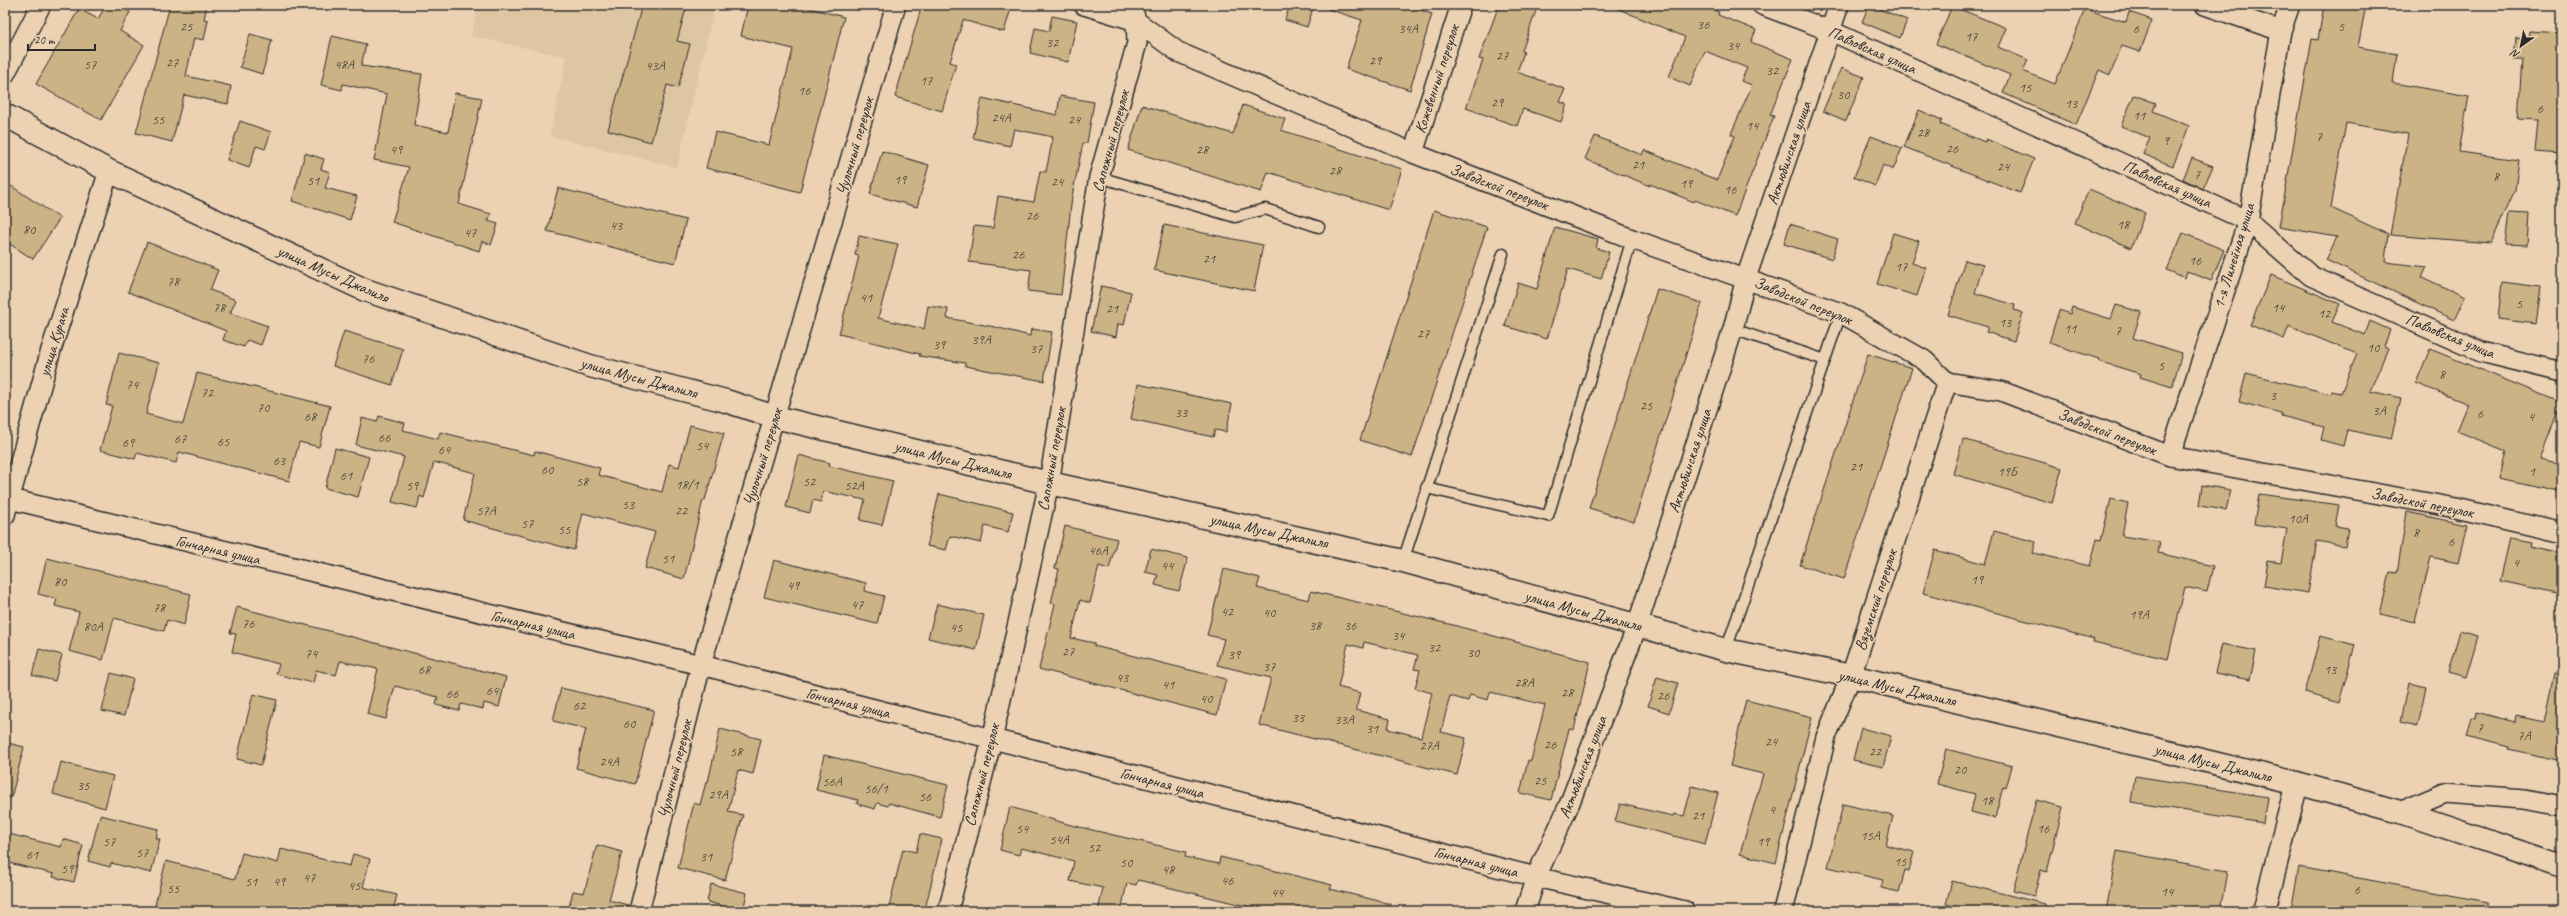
<svg xmlns="http://www.w3.org/2000/svg" width="2567" height="916" viewBox="0 0 2567 916" font-family="Caveat,sans-serif">
<rect width="100%" height="100%" fill="#ecd2b3"/>
<filter id="ink" filterUnits="userSpaceOnUse"><feTurbulence type="fractalNoise" baseFrequency=".025" numOctaves="2"/><feDisplacementMap in="SourceGraphic" scale="8" xChannelSelector="R" yChannelSelector="G"/><feConvolveMatrix kernelMatrix="1 2 1 2 8 2 1 2 1" color-interpolation-filters="sRGB"/></filter>
<g filter="url(#ink)">
<path fill="#dec6a3" d="M478,5h237l-38,162 -127,-31 17,-79 -96,-21z"/>
<path fill="#ccb385" stroke="#2b2b2b" fill-rule="evenodd" d="M106,5h11l13,7 -10,19 24,14 -43,75 -65,-36 43,-75 19,10z
M170,5h37l-3,14 4,1 -4,20 -10,-2 -8,38 45,10 -3,18 -44,-9 -12,47 -36,-9z
M642,5h45l-10,36 13,3 -12,44 -11,-3 -16,57 -43,-12z
M748,5h50l46,12 -44,175 -94,-24 9,-36 54,13 24,-96 -52,-13z
M922,5h90l-8,27 -41,-12 -13,42 6,2 -14,47 -47,-14z
M1290,5h24l-7,22 -22,-7z
M1329,5h76l27,9 -22,76 -64,-21 16,-49 -34,-11z
M1499,5h39l-16,46 2,1 -7,20 48,17 -5,13 7,2 -6,18 -38,-13 -6,17 -51,-18 17,-48 -4,-1z
M1609,5h93l17,7 -1,3 38,15 -5,12 42,17 -23,56 4,1 -39,100 -40,-16 -1,2 -44,-18v2l-65,-27 10,-23 47,19 2,-5 73,30 18,-44 -4,-2 21,-49 -11,-4 6,-13 -42,-17 -15,35 -21,-9 16,-40z
M1869,5l38,15 -7,18 -38,-16z
M2324,5h42l-8,42 39,7 -4,29 76,13 -10,56 60,8 -4,30 -24,53 -101,-8 18,-101 -62,-11 -15,85 57,26 -3,28 42,5 -5,10 43,20 -11,23 -128,-60 11,-23 -58,-10 33,-188 6,1z
M1952,6l54,22 -8,19 30,13 -5,11 32,13 30,-75 41,13 3,-10 23,8 -12,32 -18,-6 -12,29 -11,-5 -23,55 -73,-32 7,-18 -74,-31z
M1052,16l25,5 -9,41 -38,-9 5,-25 14,3z
M2529,31l33,2v67l-3,37h3v17l-27,-2 3,-32 -20,-1 4,-60h-8l2,-21 12,1z
M250,34l22,6 -10,34 -22,-7z
M332,36l34,8 -5,22 61,8 -8,51 34,7 7,-39 27,5 -23,106 32,10 -3,7 10,3 -7,21 -9,-4 -3,10 -87,-29 17,-55 -35,-7 13,-66 -44,-10 -1,6 -21,-5z
M1841,68l23,9 -18,44 -23,-10z
M2134,95l22,8 -3,8 36,15 -16,40 -30,-12 7,-16 -29,-12z
M1060,96l34,6 -7,41h-4l-11,53 -11,99 -33,-4 3,-21 -62,-8 5,-36 19,2 5,-32 36,6 6,-31 6,1 7,-35 -39,-8 -4,17 -37,-8 9,-40 75,17z
M1142,105l91,29 10,-29 42,14 -4,11 121,39 -13,41 -121,-38 -7,20 -133,-42z
M1919,110l23,10 -2,4 45,18 1,-3 48,20 -14,34 -116,-46z
M240,121l31,11 -6,17 -9,-3 -7,22 -22,-8z
M1871,136l31,12 -9,22 -10,-5 -8,21 -21,-9z
M882,151l47,14 -12,42 -47,-13z
M305,153l19,6 -3,10 9,3 -5,16 32,8 -7,24 -58,-19z
M2192,158l21,8 -10,23 -20,-10z
M5,182l55,36 -27,41 -28,-18z
M558,188l128,32 -11,43 -128,-32z
M2089,189l56,24 -14,35 -56,-25z
M1434,210l53,17 -75,230 -52,-17z
M2510,212l19,1 -2,32 -21,-1z
M1790,224l48,15 -6,20 -48,-15z
M1164,225l99,20 -9,46 -100,-21z
M1555,227l43,12 -2,9 13,4 -8,27 -33,-10 -21,70 -42,-13 13,-43 19,6z
M1893,233l26,8 -7,22 14,5 -9,28 -40,-12z
M2183,233l41,17 -13,31 -24,-10 -2,7 -18,-8z
M859,236l39,8 -20,74 46,11 4,-23 20,3 -1,9 48,9 35,9 1,-7 21,3 -8,49 -79,-15v-3l-46,-7 1,-2 -81,-20 20,-78 -4,-1z
M147,242l71,28 -8,20 26,10 -6,13 38,13 -7,19 -14,-5 -3,7 -21,-7 3,-9 -98,-39z
M1965,260l18,5 -8,28 40,12 -1,5 9,3 -9,28 -28,-9 2,-5 -40,-12z
M2271,275l69,29 -8,18 33,13 5,-14 20,9 -6,16 4,2 -18,43 31,7 -10,41 -44,-9 -4,16 -22,-6 3,-13 -43,-11v-3l-42,-11 7,-29 85,21 1,-3 9,2 16,-39 -68,-28 -5,13 -34,-14z
M2502,282l39,5 -5,37 -38,-5z
M1101,286l30,6 -7,33 -6,-1 -2,13 -25,-6z
M1657,289l45,14 -68,219 -45,-14z
M2116,305l25,7 -8,26 49,15 -10,34 -32,-10 1,-3 -43,-13 1,-2 -50,-16 10,-33 11,4 2,-7 39,12z
M344,331l59,18 -11,36 -59,-19z
M2430,349l132,54 -22,56 22,5v24l-3,-1 -1,5 -58,-13 6,-28 -49,-20 11,-27 -52,-21z
M119,353l40,10 -13,51 37,10 14,-51 133,33 -11,41 -20,-5 -10,39 -110,-29 -3,11 -39,-10 -2,6 -35,-9 12,-44 -6,-1z
M1868,354l44,14 -68,211 -44,-14z
M1138,384l94,20 -6,28 -11,-2 -2,7 -82,-18z
M379,416l26,7 -2,7 35,9 2,-7 94,23 1,-4 65,17 -2,7 64,17 7,-28 10,3 11,-42 34,8 -19,67h-2l-19,79 -39,-11 10,-36 -72,-19 -9,37 -111,-30 12,-47 -41,-11 -10,36 -4,-2 -3,12 -25,-6 12,-45 -48,-12 6,-27 15,4z
M1963,439l99,29 -10,35 -99,-29z
M335,448l34,9 -11,40 -33,-9z
M799,455l31,8 -1,3 64,15 -11,44 -22,-5 5,-20 -42,-9 -2,11 -8,-2 -3,13 -24,-6z
M2202,485l29,5 -5,20 -27,-4z
M939,494l74,18 -5,20 -23,-6 -4,17 -31,-7 -4,14 -19,-4z
M2259,494l80,11 -4,21 13,2 -3,18 -28,-5 -9,52 -44,-7 4,-25 13,2 6,-34 -33,-5z
M2111,499l17,4 -6,33 38,6 -2,11 55,13 -6,26 -22,-5 -17,72 -75,-17 1,-3 -171,-46 12,-43 50,14 9,-33 42,11 -3,11 57,13 7,-27 4,1z
M2407,512l60,13 -9,38 -27,-6 -16,65 -35,-8 10,-42 7,1z
M1065,526l52,13 -8,30 -10,-3 -9,37 -10,-3 -9,38 23,5v3l132,33 -9,36 -178,-46 16,-65 -4,-1 8,-34 -4,-1z
M2510,538l21,4 -1,4 32,7v41l-62,-13z
M1151,549l37,9 -9,33 -24,-6 3,-10 -13,-3z
M47,558l144,36 -7,31 -17,-5 -3,11 -50,-13 -11,42 -34,-9 10,-39 -24,-6 2,-7 -19,-5z
M774,560l92,23 -1,8 19,5 -7,28 -113,-27z
M1224,569l36,9 -3,10 52,12 2,-9 142,34 137,37 -16,68 -5,-1 -18,71 -31,-7 8,-33 3,1 14,-56 -55,-13 -2,8 -18,-5 -2,6 -18,-5 -9,36 25,6 -9,37 -198,-50 12,-47 -54,-13 7,-26 -17,-4zM1364,642l54,13 -4,14 6,1 -5,18 17,5 -11,44 -33,-8 2,-10 -34,-9 4,-17 -22,-6 10,-43 15,4z
M937,604l47,11 -8,35 -48,-12z
M237,607l269,70 -7,30 -15,-4 -1,6 -22,-5 -2,7 -23,-6 2,-8 -43,-11 -9,33 -19,-5 11,-45 -38,-8 -4,14 -20,-5 -3,13 -37,-9 3,-10 -47,-12 4,-18 -6,-1z
M2460,631l18,5 -12,41 -18,-5z
M2320,636l35,9 -16,58 -34,-10z
M2222,644l34,7 -6,29 -35,-7z
M39,649l23,6 -7,26 -23,-6z
M111,673l22,6 -9,37 -22,-5z
M2554,674l8,1v86l-54,-12 1,-2 -43,-11 5,-19 4,1 1,-6 39,10 1,-6 28,6z
M1657,677l21,6 -9,30 -21,-7z
M2408,683l18,4 -8,39 -18,-4z
M561,688l93,22 -19,74 -59,-16 10,-39 -33,-8z
M253,694l24,6 -16,65 -24,-6z
M1746,700l66,17 -36,146 -36,-9 23,-80 -33,-8z
M1861,728l30,8 -8,31 -30,-7z
M720,729l41,10 -8,35 -15,-4 -10,42 15,3 -18,65 -47,-12 16,-65 6,2 6,-23h2z
M8,743l16,4 -13,51 -6,-1v-44z
M1946,749l66,17 -6,22 -3,-1 -8,31 -24,-6 4,-18 -38,-10z
M824,755l124,30 -8,32 -51,-14 -1,3 -11,-3 -2,6 -18,-5 1,-4 -42,-10z
M61,762l52,14 -8,32 -52,-14z
M2135,776l132,21 -4,26 -132,-21z
M1692,786l26,7 -13,51 -90,-23 5,-17 53,12 1,-2 10,2z
M2036,800l27,7 -16,65 -6,-2 -7,26 -21,-5z
M1843,804l50,12 -7,29 28,7 -5,19 -4,-1 -6,22 -18,-4 2,-8 -55,-13z
M1010,807l61,18 115,27 -1,5 34,7 1,-7 112,28 -2,4 61,15 -1,7h-123l-129,-31 -2,5 -9,-2 -6,28h-23l5,-23 -33,-7 4,-20 -53,-13 -2,7 -19,-5z
M100,815l58,14 -2,10h4l-9,34 -40,-10 -1,4 -22,-6z
M5,833l56,14 2,-8 20,6 -9,37 -21,-5 1,-3 -49,-12z
M920,834l22,5 -17,70 -37,2 15,-62 13,3z
M597,845l25,7 -13,48 19,5 -1,6h-59l5,-20 11,2z
M281,849l69,17 3,-12 17,5 -7,28 34,8 -4,16h-212l-26,-6 11,-44 69,18 7,-26 36,10z
M2117,851l110,20 -7,40h-114z
M2299,867l189,35v9h-197z
M1952,881l93,23v7h-71l-28,-7z
M711,884l36,9 -4,18 -36,-9z"/>
<g fill="none" stroke-linecap="round" stroke-linejoin="round">
<defs>
<path id="lane" d="M1099,177l136,40 30,-8 54,18
M1825,360l16,-47
M1426,488l122,28 84,-277
M1403,561l100,-307
M1726,650l99,-290 -92,-31"/>
<path id="street" d="M1084,5l52,16 42,31 235,101 219,86 209,74 83,47 23,22 54,9 169,65 286,52 106,25
M1762,5l69,26 417,190 63,55 170,76 81,20
M2205,5l76,26
M5,74l36,-69
M1413,153l48,-148
M2170,456l78,-235 33,-190 9,-26
M10,499l691,166 835,212 149,34
M5,515l46,-165 58,-179
M2400,812l45,-19 79,6 38,7
M639,911l62,-246 195,-660
M948,911l44,-171 57,-257 50,-306 38,-134 -1,-22 -4,-16
M1525,911l11,-34 33,-72 68,-179 96,-297 13,-51 93,-273
M1783,911l43,-174 25,-61 96,-294"/>
<path id="secondary" d="M5,115l104,56 256,119 225,76 136,35 49,16 274,66 354,78 323,89 125,26 446,107 103,29 162,54
M2264,911l33,-128"/>
</defs>
<use href="#lane" stroke="#2b2b2b" stroke-width="13"/>
<use href="#street" stroke="#2b2b2b" stroke-width="22"/>
<use href="#secondary" stroke="#2b2b2b" stroke-width="25"/>
<use href="#lane" stroke="#ecd2b3" stroke-width="10"/>
<use href="#street" stroke="#ecd2b3" stroke-width="19"/>
<use href="#secondary" stroke="#ecd2b3" stroke-width="22"/>
</g>
</g>
<g text-anchor="middle" dominant-baseline="central" stroke-width="3" stroke-linejoin="round" paint-order="stroke">
<g font-size="14" fill="#534d42">
<text x="1703" y="24">36</text>
<text x="186" y="26">25</text>
<text x="2341" y="26">5</text>
<text x="1408" y="28">34А</text>
<text x="2136" y="28">6</text>
<text x="1971" y="36">17</text>
<text x="1052" y="42">32</text>
<text x="1733" y="45">34</text>
<text x="1502" y="55">27</text>
<text x="1375" y="60">29</text>
<text x="172" y="62">27</text>
<text x="90" y="64">57</text>
<text x="344" y="64">48А</text>
<text x="655" y="65">43А</text>
<text x="1772" y="70">32</text>
<text x="926" y="80">17</text>
<text x="2025" y="87">15</text>
<text x="804" y="90">16</text>
<text x="1843" y="94">30</text>
<text x="1497" y="102">29</text>
<text x="2071" y="103">13</text>
<text x="2540" y="108">6</text>
<text x="2139" y="115">11</text>
<text x="1001" y="117">24А</text>
<text x="158" y="119">55</text>
<text x="1074" y="119">24</text>
<text x="1752" y="125">14</text>
<text x="1923" y="132">28</text>
<text x="2319" y="136">7</text>
<text x="2166" y="140">9</text>
<text x="1952" y="148">26</text>
<text x="396" y="149">49</text>
<text x="1202" y="149">28</text>
<text x="1638" y="164">21</text>
<text x="2003" y="166">24</text>
<text x="1335" y="170">28</text>
<text x="2197" y="174">7</text>
<text x="2496" y="176">8</text>
<text x="900" y="179">19</text>
<text x="313" y="180">51</text>
<text x="1057" y="181">24</text>
<text x="1686" y="183">19</text>
<text x="1730" y="189">16</text>
<text x="1032" y="215">26</text>
<text x="2123" y="224">18</text>
<text x="616" y="225">43</text>
<text x="29" y="229">80</text>
<text x="470" y="232">47</text>
<text x="1018" y="254">26</text>
<text x="1209" y="258">21</text>
<text x="2195" y="260">16</text>
<text x="1901" y="266">17</text>
<text x="173" y="281">78</text>
<text x="866" y="297">41</text>
<text x="2519" y="303">5</text>
<text x="219" y="307">78</text>
<text x="2278" y="307">14</text>
<text x="1112" y="308">21</text>
<text x="2324" y="313">12</text>
<text x="2005" y="322">13</text>
<text x="2070" y="328">11</text>
<text x="2118" y="330">7</text>
<text x="1423" y="333">27</text>
<text x="981" y="339">39А</text>
<text x="939" y="344">39</text>
<text x="2373" y="347">10</text>
<text x="1036" y="348">37</text>
<text x="368" y="358">76</text>
<text x="2161" y="365">5</text>
<text x="2442" y="374">8</text>
<text x="132" y="384">74</text>
<text x="207" y="392">72</text>
<text x="2273" y="395">3</text>
<text x="1646" y="405">25</text>
<text x="263" y="407">70</text>
<text x="2379" y="410">3А</text>
<text x="1181" y="412">33</text>
<text x="2480" y="413">6</text>
<text x="310" y="416">68</text>
<text x="2531" y="416">4</text>
<text x="384" y="437">66</text>
<text x="180" y="438">67</text>
<text x="223" y="441">65</text>
<text x="128" y="442">69</text>
<text x="702" y="445">54</text>
<text x="444" y="449">64</text>
<text x="279" y="460">63</text>
<text x="1856" y="466">21</text>
<text x="547" y="469">60</text>
<text x="2007" y="471">19Б</text>
<text x="2532" y="471">1</text>
<text x="346" y="475">61</text>
<text x="582" y="481">58</text>
<text x="809" y="481">52</text>
<text x="687" y="484">18/1</text>
<text x="412" y="485">59</text>
<text x="854" y="485">52А</text>
<text x="628" y="504">53</text>
<text x="486" y="510">57А</text>
<text x="681" y="510">22</text>
<text x="2298" y="518">10А</text>
<text x="527" y="523">57</text>
<text x="564" y="529">55</text>
<text x="2416" y="532">8</text>
<text x="2451" y="541">6</text>
<text x="1098" y="550">46А</text>
<text x="668" y="558">51</text>
<text x="2516" y="562">4</text>
<text x="1167" y="565">44</text>
<text x="1977" y="579">19</text>
<text x="60" y="581">80</text>
<text x="793" y="585">49</text>
<text x="857" y="604">47</text>
<text x="159" y="607">78</text>
<text x="1227" y="611">42</text>
<text x="1269" y="612">40</text>
<text x="2139" y="614">19А</text>
<text x="248" y="623">76</text>
<text x="1315" y="625">38</text>
<text x="1350" y="625">36</text>
<text x="93" y="626">80А</text>
<text x="956" y="627">45</text>
<text x="1398" y="635">34</text>
<text x="1434" y="647">32</text>
<text x="1068" y="651">27</text>
<text x="1473" y="652">30</text>
<text x="311" y="653">74</text>
<text x="1234" y="654">39</text>
<text x="1269" y="666">37</text>
<text x="424" y="669">68</text>
<text x="2330" y="669">13</text>
<text x="1122" y="677">43</text>
<text x="1524" y="682">28А</text>
<text x="1168" y="684">41</text>
<text x="492" y="690">64</text>
<text x="1567" y="692">28</text>
<text x="452" y="693">66</text>
<text x="1663" y="695">26</text>
<text x="1206" y="698">40</text>
<text x="579" y="705">62</text>
<text x="1298" y="717">33</text>
<text x="1344" y="719">33А</text>
<text x="629" y="723">60</text>
<text x="2480" y="727">7</text>
<text x="1372" y="728">31</text>
<text x="2524" y="735">7А</text>
<text x="1771" y="741">24</text>
<text x="1550" y="744">26</text>
<text x="1429" y="745">27А</text>
<text x="736" y="751">58</text>
<text x="1875" y="751">22</text>
<text x="609" y="761">24А</text>
<text x="1960" y="769">20</text>
<text x="1540" y="780">25</text>
<text x="832" y="781">56А</text>
<text x="83" y="785">35</text>
<text x="876" y="788">56/1</text>
<text x="718" y="794">29А</text>
<text x="925" y="796">56</text>
<text x="1987" y="800">18</text>
<text x="1772" y="809">4</text>
<text x="1698" y="815">21</text>
<text x="1022" y="828">54</text>
<text x="2043" y="828">16</text>
<text x="1870" y="835">15А</text>
<text x="1059" y="839">54А</text>
<text x="109" y="841">57</text>
<text x="1763" y="841">19</text>
<text x="1094" y="847">52</text>
<text x="142" y="852">57</text>
<text x="32" y="854">61</text>
<text x="706" y="856">31</text>
<text x="1900" y="861">15</text>
<text x="1126" y="862">50</text>
<text x="67" y="868">59</text>
<text x="1168" y="869">48</text>
<text x="309" y="877">47</text>
<text x="1227" y="880">46</text>
<text x="251" y="881">51</text>
<text x="279" y="881">49</text>
<text x="354" y="885">45</text>
<text x="173" y="888">55</text>
<text x="2357" y="889">6</text>
<text x="2167" y="891">14</text>
<text x="1277" y="892">44</text>
</g>
<g font-size="16" fill="#2b2b2b" stroke="#ecd2b3">
<text transform="translate(1872 50) rotate(24)">Павловская улица</text>
<text transform="translate(1437 79) rotate(-72)">Кожевенный переулок</text>
<text transform="translate(1111 141) rotate(-75)">Сапожный переулок</text>
<text transform="translate(855 146) rotate(-74)">Чулочный переулок</text>
<text transform="translate(1789 153) rotate(-71)">Актюбинская улица</text>
<text transform="translate(2167 184) rotate(24)">Павловская улица</text>
<text transform="translate(1499 187) rotate(21)">Заводской переулок</text>
<text transform="translate(2234 256) rotate(-73)">1-я Линейная улица</text>
<text transform="translate(333 274) rotate(24)">улица Мусы Джалиля</text>
<text transform="translate(1803 301) rotate(22)">Заводской переулок</text>
<text transform="translate(2450 336) rotate(22)">Павловская улица</text>
<text transform="translate(54 342) rotate(-73)">улица Курача</text>
<text transform="translate(639 378) rotate(15)">улица Мусы Джалиля</text>
<text transform="translate(2107 432) rotate(21)">Заводской переулок</text>
<text transform="translate(763 457) rotate(-73)">Чулочный переулок</text>
<text transform="translate(1052 459) rotate(-80)">Сапожный переулок</text>
<text transform="translate(953 460) rotate(14)">улица Мусы Джалиля</text>
<text transform="translate(1690 461) rotate(-72)">Актюбинская улица</text>
<text transform="translate(2422 503) rotate(11)">Заводской переулок</text>
<text transform="translate(1269 531) rotate(12)">улица Мусы Джалиля</text>
<text transform="translate(218 550) rotate(13)">Гончарная улица</text>
<text transform="translate(1876 600) rotate(-72)">Вяземский переулок</text>
<text transform="translate(1583 611) rotate(15)">улица Мусы Джалиля</text>
<text transform="translate(533 625) rotate(13)">Гончарная улица</text>
<text transform="translate(1897 688) rotate(13)">улица Мусы Джалиля</text>
<text transform="translate(848 703) rotate(14)">Гончарная улица</text>
<text transform="translate(2213 763) rotate(14)">улица Мусы Джалиля</text>
<text transform="translate(1583 767) rotate(-69)">Актюбинская улица</text>
<text transform="translate(675 769) rotate(-76)">Чулочный переулок</text>
<text transform="translate(982 775) rotate(-76)">Сапожный переулок</text>
<text transform="translate(1162 783) rotate(14)">Гончарная улица</text>
<text transform="translate(1476 862) rotate(14)">Гончарная улица</text>
</g>
</g>
<rect width="2567" height="916" fill="none" stroke="#ecd2b3" stroke-width="20"/>
<rect x="10" y="10" width="2547" height="896" fill="none" stroke="#2b2b2b" stroke-width="1.5" filter="url(#ink)"/>
<g transform="translate(2521 46) rotate(213)" stroke="#ecd2b3" stroke-width="3" paint-order="stroke">
<path d="M0-3L7 15L0 10L-7 15Z" fill="#2b2b2b"/>
<text y="-6" font-size="11" font-weight="bold" text-anchor="middle" fill="#2b2b2b">N</text>
</g>
<path d="M28 44v6h67v-6" fill="none" stroke="#2b2b2b" stroke-width="2"/>
<text x="34" y="44" font-size="12" fill="#2b2b2b" stroke="#ecd2b3" stroke-width="3" paint-order="stroke">20 m</text>
</svg>
